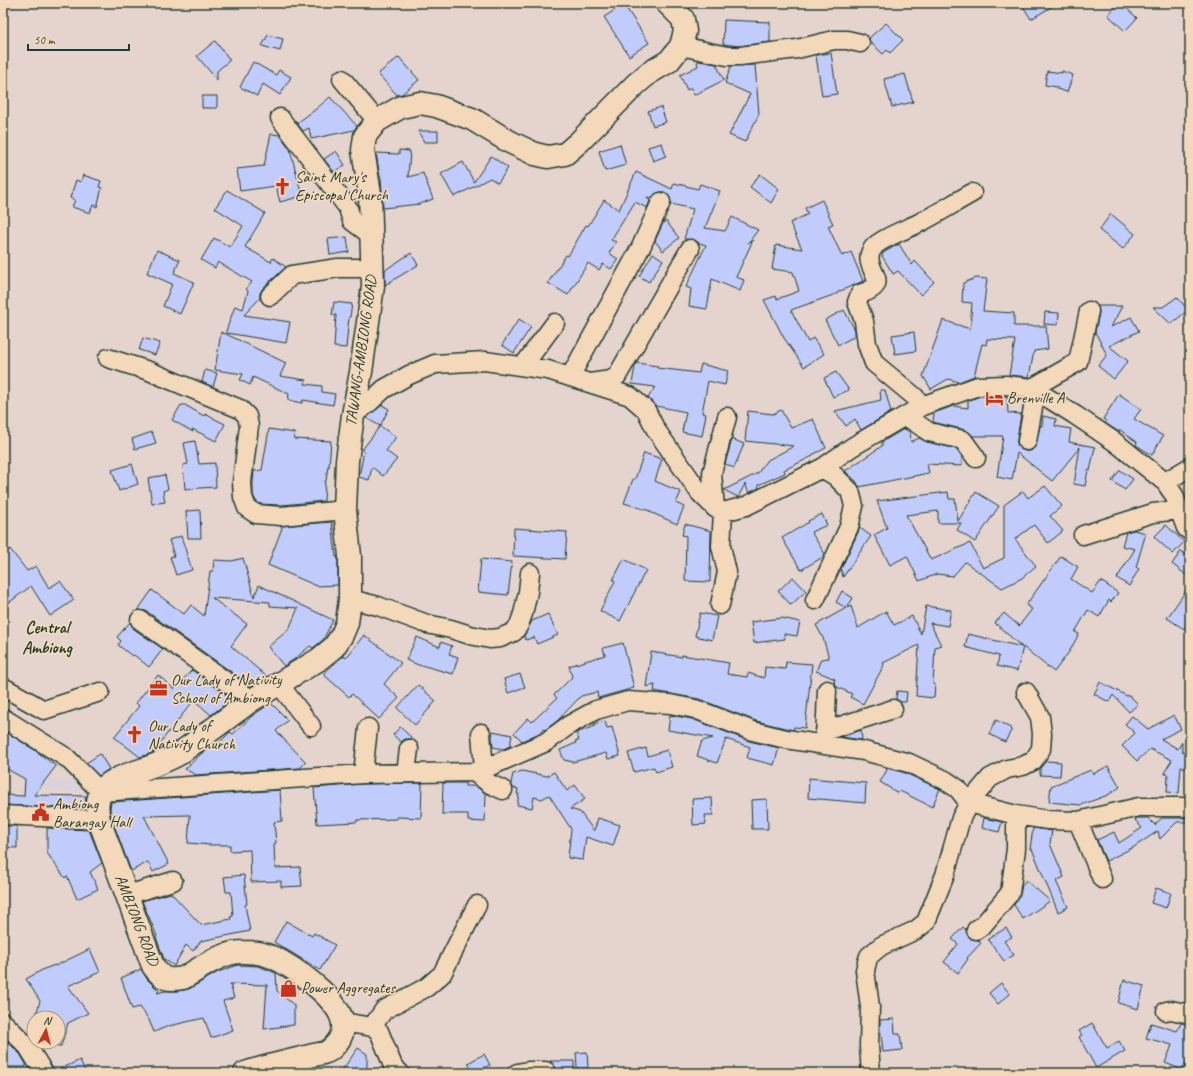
<svg xmlns="http://www.w3.org/2000/svg" width="1193" height="1076" viewBox="0 0 1193 1076" font-family="Caveat,sans-serif">
<rect width="100%" height="100%" fill="#e5d4ce"/>
<filter id="ink" filterUnits="userSpaceOnUse"><feTurbulence type="fractalNoise" baseFrequency=".025" numOctaves="2"/><feDisplacementMap in="SourceGraphic" scale="8" xChannelSelector="R" yChannelSelector="G"/><feConvolveMatrix kernelMatrix="1 2 1 2 8 2 1 2 1" color-interpolation-filters="sRGB"/></filter>
<g filter="url(#ink)">
<path fill="#dad2dc" d="M46,780l30,1 5,10 -35,-1z"/>
<path fill="#c1ccfd" stroke="#1f3d34" d="M610,3h13l26,40 -20,13 -25,-39 11,-7z
M1021,3h37l-27,16z
M1119,3h2l16,15 -12,13 -17,-16z
M724,20l46,2v20l-31,4 -16,-2z
M886,23l17,17 -13,13 -3,-3 -4,4 -13,-12 -1,-4z
M268,35l15,4 -3,12 -18,-5z
M215,41l15,19 -13,11v9l-20,-24z
M831,53l6,41 -15,2 -6,-41z
M399,57l20,23 -17,14 -5,1 -19,-21z
M699,61l17,3 8,16 -30,15 -3,-7 -4,2 -7,-15 18,-9 -1,-4z
M253,62l23,13 3,-5 12,7 -11,18 -17,-11 -6,12 -17,-9z
M755,65l4,49 -14,28 -16,-7 21,-41 -25,-11 6,-17z
M1047,71l15,2v-2l11,4 -6,17 -10,-3v-2l-12,-2z
M905,74l8,28 -21,5 -8,-28z
M202,96h15v12h-15z
M330,97l27,29 -3,4 -43,9 -2,-11 -6,3 -6,-8 19,-14z
M661,107l5,15 -13,4 -5,-15z
M418,131h20v11h-14z
M271,134l9,1 10,14 12,47 -22,6 -4,-16 -36,5 -3,-22 27,-3z
M662,143l4,13 -13,5 -5,-14z
M620,144l6,21 -21,6 -6,-20z
M399,150l11,1 -2,26 15,-4 10,26 -13,5 -37,4 -2,-31h-1l-4,-24 23,1z
M336,151l9,14 -11,7 -10,-13z
M491,156l17,12 -10,15 -8,-5 -36,19 -13,-23 22,-12 11,20z
M636,172l36,17 2,-6 24,6 2,-5 20,7 -15,37 20,3 7,-14 26,13 -10,13 5,-3 -17,37 8,3 -4,11 -28,-12 -5,30 -18,-3 2,-17 -5,-2 20,-42 -7,-2 -4,-3 -11,-1 9,-30 -22,-5 -2,-8 -4,-4h-5l-5,2 -4,4 -4,-1 3,4 -3,7 -12,-6 -24,38 5,2 -7,11 9,6 -7,10 -8,-5 -4,6 -11,-7 -20,32 -20,-12 18,-28 2,1 18,-31 2,1 16,-26 15,10z
M760,174l19,15 -8,14 -21,-16z
M83,175l18,6 -2,6 3,1 -5,19 -4,-2 -3,8 -18,-6 3,-7 -5,-2 6,-18 5,2z
M227,190l38,23 -20,34 26,15 2,-4 13,9 -23,21 -3,5v5l-16,17 46,7 -4,21 -59,-10 -1,1 60,29 -6,13 26,4 -1,4 17,2v6l13,2 -2,11 -30,-5 -1,3 -14,-3 1,-6 -36,-17 -3,8 -10,-5 3,-6 -28,-4 6,-38 4,2 10,-28 8,3 5,-18 -2,-2 6,-7 -34,-20 -3,6 -14,-8 13,-22 16,9 13,-21 -28,-18z
M822,200l11,24 -5,2 14,30 9,-4 12,29 -25,11v1l-2,1 -45,16 17,32 5,-4 11,16 -20,13 -20,-29 -20,-38 12,-4 1,3 22,-8 -6,-19 -21,-3 4,-24 26,4 -12,-26 18,-9 -3,-6z
M1111,214l24,20 -12,15 -24,-19z
M666,221l13,17 -16,13 -8,-10 8,-18z
M347,237l2,15 -19,3 -2,-16z
M899,244l13,21 3,-4 19,21 -13,13 -23,-24 -5,3 -11,-18 1,-3z
M157,250l23,10 -6,13 20,9 -14,32 -17,-8 9,-22 -25,-11z
M411,253l7,12 -33,20v-15z
M653,253l10,7 -14,22 -10,-6z
M976,278l11,1 -4,32 31,2v13h32l2,23 -14,2 -5,26 -20,-2 6,-35 -28,-1 -1,6 -4,-1 -8,32 -15,6 -11,-3 -17,10 -8,-13 20,-56 27,9 2,-26 -10,-1 1,-19z
M1177,297l11,13 -17,14 -18,-17h10z
M334,302l18,2 -2,13h-1l-3,31 -12,-1 2,-32h-4z
M1098,306h24l-11,21 20,-10 8,14 -30,15 19,15 -14,18 -16,-13 9,-11 -12,-23 4,-19z
M844,310l11,20v6l-17,9 -13,-25z
M1045,312l14,1 -1,12 -14,-1z
M519,319l12,8 -17,26 -12,-8z
M914,332l2,19 -21,3 -3,-19z
M143,338l17,5 -5,12 -16,-5z
M637,363l21,3 -1,2 42,5 2,-9 27,7 -3,14 -17,-4 -6,32 4,1 -4,22 -20,-4 4,-20 -30,-6 -8,-8 7,-11 -23,-3 3,-18z
M205,370l12,3 -4,14 -11,-5z
M836,372l13,18 -16,7 -9,-19z
M880,390h5l6,22 -30,18 -6,-11 -9,7 -11,-15 46,-11z
M1119,394l22,15 -7,10 29,17 -11,19 -16,-10 1,-3 -17,-12 -1,2 -14,-9 1,-2 -3,-2z
M980,396h27l1,17 13,1 -4,25v5l3,5 5,2h6l4,-4 5,-21h2l1,-10 13,3 -1,7 16,3 -2,13 26,5 -5,24 -2,-1 -3,16 -11,-2 6,-37 -28,34 -35,-28 -5,27 -15,-3 6,-41h-30l-8,-6 -32,-8 1,-9 19,-7 15,2v-7z
M181,405h4l19,11 1,-2 20,10 -9,17 -24,-12 1,3 -21,-12z
M382,405l7,4 -9,17 -14,-8z
M781,410l10,18 22,-9 13,29 -14,7 1,1 -29,14 1,3 -27,12 1,3 -10,5 -4,-9 -7,13 -14,-7 34,-17 8,-12 28,-15 -49,-5 3,-30 25,3z
M380,426l16,11 -10,14 11,8 -14,17 -11,-9 -3,13 -10,-3 5,-26 -2,-1z
M269,429l26,4 -1,6 37,2 -2,26 -1,-1 -2,15h-1l-1,20 -43,4 -21,-1 -4,-3 -3,-6v-13l1,-11 8,-1z
M904,429l6,3 1,10 8,-4 8,4 30,7 5,8v9l-35,-2 2,9 -70,14 -3,-6 -11,-10 37,-25v-4z
M152,432l4,11 -21,6 -3,-10z
M732,439l12,5 -10,24 -9,-4z
M195,441l4,23 16,-1 1,24 -31,2 -2,-24 5,-1 -4,-21z
M644,453l18,6 -7,22 26,11 -5,11 8,4 -7,17 -27,-12v-1l-26,-8 9,-24h2z
M132,464l6,20 -19,7 -7,-21z
M1120,470l13,9 -8,11 -13,-9z
M165,475l3,14 -5,2 2,11 -13,2 -4,-26z
M1045,486l17,20 -12,10 13,15 -15,12 -14,-18 -19,14 21,27 -14,12 -20,10 -37,-26 -12,14 -16,-2 -18,7 -12,-25 -17,9 -16,-30 13,-7 -10,-27 71,-9 1,7h6l3,22 18,-29 23,14 -24,36 -18,-12 4,-7h-23v-12l-32,4 25,45 39,-17 13,25 21,-10v-53l19,-14 5,7z
M200,510l1,28h-13l-2,-27z
M822,514l5,11 -16,7 14,22 -2,3 -22,13 -19,-32 27,-16 -1,-1z
M332,522l4,35h2v28l-21,1 -49,-21 14,-37 -2,-2z
M685,524l26,7 -1,51 -25,-1 1,-45 -4,-1z
M1166,525l18,17 -11,12 -19,-17z
M514,528l53,4 -2,27 -52,-3z
M860,528l11,8 -28,41 -2,-8z
M1134,530l12,3 -10,34 3,2 -10,17 -12,-8 18,-29 -13,-3 4,-14z
M181,536l11,34 -16,5 -6,-18 4,-1 -5,-16z
M10,549l17,22 9,-5 13,22 11,-7 14,19 -24,16 -19,-30 -28,21v-53z
M1181,551l9,7v20l-18,-14z
M1061,556l17,11 -7,12 21,14 9,-12 17,12 -7,9 -2,-2 -10,17 -11,-7 -13,22 4,2 -10,18 -15,20 -31,-25 -6,24 -20,-5 2,-10 -34,-9 3,-13 54,13 -27,-24 9,-10 15,13 13,-17 -6,-4z
M243,558l11,39 5,-12 74,35 -10,20 -10,8 -3,-2 -14,12 -12,8 -16,-19 21,-18 9,-21 -28,-2v-4l-58,-4 35,26 -16,22 36,31 -16,9 -105,-75 -8,-1 14,-20 32,24 7,-9 13,11 6,-45h3l1,-11 18,1z
M481,559l31,3 -4,33 -30,-3z
M624,559l22,11 -26,51 -20,-10 15,-30 -2,-1z
M793,577l13,14 -15,14 -13,-14z
M1190,585v31l-6,13 -17,-11z
M842,591l11,7 -6,10 4,-2 7,22 28,-17 8,14 18,-9 9,18 5,-28 25,4 -3,16 -18,-3 11,22 -6,2 -2,37h2l-1,14 -18,-2 3,-51 -36,18 1,2 -21,39 -13,-7 2,-3 -15,-7 -3,-5 1,-3 -19,-8 5,-12 8,-1 -6,-20 -7,-13 30,-17 -10,-6z
M700,613l17,3 -5,24 -17,-4z
M548,614l10,21 -21,9 -3,-7 -8,3 -2,-4 8,-15z
M782,618l18,4 -3,14 -13,-2 1,5 -31,4 -3,-21z
M130,622l4,7 29,20 -14,18 -15,-12 -2,1 -14,-11 3,-4 -4,-4z
M364,635l37,28 -17,21 15,14 -20,21 -27,-25 -3,3 -26,-23 20,-18 3,2z
M417,637l23,10 1,-5 11,4 -3,8 9,3 -5,17 -32,-9v1l-15,-6z
M623,643l11,45 -36,10 -1,-6 -16,4 -24,25 -12,9 -1,-1 -5,4 -17,8 -8,-8 14,-15 4,4 25,-24 -3,-3 18,-18 -3,-11 36,-11 -2,-7z
M651,652l31,5v-2l47,8 -2,11 20,3 1,-4 16,5 1,-11 20,2 1,-7 26,2 -7,64 -11,-1 -1,3 -37,-9 -57,-22 -45,-8 1,-6 -9,2z
M192,670l40,29 -21,16 -17,-15 -42,53 -12,4 -26,-20 25,-31 -3,-3 22,-28 16,14z
M520,674l5,13 -17,6 -4,-14z
M1100,682l27,14 2,-1 9,9 -9,8 -16,-17 -4,7 -15,-8z
M418,685l18,16 -21,24 -18,-17z
M897,691l10,1 -1,10h-5l-5,-3z
M271,703l17,17 -12,11 30,31 -6,6 -104,7 -11,-6 17,-16 9,-7 3,2 16,-16 3,2 19,-18z
M670,715l22,4 57,22 30,7 -5,17 -27,-7 3,-11 -24,-8 -9,24 -20,-7 5,-15 11,-3 -45,-8z
M1174,715l7,14 -20,10 17,10 4,-7v9l8,4v15l-9,-4 -2,27 -12,-1 1,-17 -4,-2 8,-13 -22,-11 -13,12 -15,-15 13,-13 -10,-9 7,-8 16,13z
M996,720l16,9 -7,13 -16,-8z
M605,721l2,7 5,-1 8,29 -12,3 -2,-6 -33,9 -9,-2 -4,-10 16,-7 -1,-2 4,-1 -3,-7 19,-7 -1,-2z
M400,727l12,11 -1,1h-6l-4,3 -8,-7z
M3,730l30,19 23,17 -22,29 52,1 -1,13 -82,-4v-10l21,1 1,-17 -22,-12z
M861,730l1,10 -21,-3z
M493,731l19,4 -2,11 -7,3 -10,-2 -1,-10z
M646,748l2,8 19,-6 5,17 -16,5 -2,-5 -20,5 -6,-19z
M100,754l9,15 -10,7 -13,-13z
M1046,761l15,1 -1,14 -20,-1v-7z
M1108,766l12,21 -12,8 -27,10 -32,-3 2,-16 40,-16 2,4z
M888,768l17,5 35,16 -8,18 -32,-16 -2,2 -18,-11z
M522,771l25,5 7,-4 13,19 8,-6 10,14 -15,10 10,3 14,19 4,-13 22,7 -7,21 -27,-9 -3,23 -15,-2 3,-29 -22,-34 -7,4 -8,-2 -2,11 -15,-3 2,-11h-2l1,-5 -5,-1 -2,-5 2,-9z
M809,778l57,5 -1,20 -57,-5z
M422,783l-1,35 -24,-1v2l-40,1v2l-40,2 -3,-36 49,-4z
M443,783h22v3h11l10,8 -1,28 -17,-1v-7h-26z
M280,790l2,31 -8,1 2,21 -2,1 1,24 25,-1 2,19 -21,1v-6l-30,1 -1,-32 -20,1v-6h-20l-22,-2 2,-28 -46,1 25,48 -16,8 -5,-10 -17,9 -20,-54 -1,-8 1,-7z
M712,798l1,17h-8l1,9 -13,1 -1,-26z
M767,799l1,30h-16l-1,-29z
M984,818l18,4 -3,10 -17,-4z
M1137,818h11l8,8 -1,-2 7,-6h28v4h-13l-17,17 -2,-8 -24,16 -28,14 -9,-21 17,-8 5,11 23,-15 -7,-8z
M3,826h14v22l-14,-1z
M47,828l42,2 13,33 -12,9 8,17 -21,10 -10,-23 -2,2 -18,-25z
M1033,828l19,3 -2,13 14,33 -8,4 12,26 -10,5 -26,-63h-2z
M244,875l3,29 -2,1 5,26 -49,10 -8,10 -7,-6 -12,21 -10,-7 -8,-22 1,-1 -15,-35 29,-8 30,32 30,-6 -1,-2 3,-1 -2,-24h-5l-2,-15z
M1026,880l24,21 -27,18 -9,-14 6,-10 2,-10z
M1156,888l15,5 -5,15 -15,-5z
M286,921l26,15 2,-3 21,12 -15,25 -46,-28z
M963,927l3,3 2,6 3,3 7,1 3,3 -14,15 1,1 -10,14 -14,-11 14,-18 -6,-5z
M1006,928l6,9 -8,4 10,14 -10,6 -16,-22z
M90,949l10,23 -32,14 20,27 -20,10 -7,23h-3v-28h-23l5,-17 -14,-22 18,-10 11,-4v1z
M238,965l20,1 18,7 1,18 17,14v20l-30,4 3,-44 -37,-1 4,14 -11,3 10,29 -22,8 -7,-20 -35,8 -15,6 -5,-12 -9,-13 -8,2 -11,-31 20,-9 6,10 12,12 -2,2 8,-2h13l11,-2 29,-17z
M1124,980l20,6 -6,23 -20,-6z
M1001,983l9,11 -12,10 -9,-11z
M894,1019l1,15h5l2,16 -19,2 -2,-19h-1v-13z
M1092,1023l15,25 12,-7 6,10 -29,17 -17,-31 3,-2 -3,-4z
M1151,1023l26,8 4,-8 9,1v29l-7,17 -18,-7 7,-18 -26,-7z
M3,1042h5l12,12 6,10v3h-23z
M358,1048l9,6v19h-27z
M587,1052l1,16h-11l-1,-15z
M484,1054l6,11 -17,8 -5,-10z
M80,1060l6,13h-32v-1z
M550,1061h24v12h-18l-1,-7z"/>
<g fill="none" stroke-linecap="round" stroke-linejoin="round">
<defs>
<path id="minor" d="M681,46l46,10h13l57,-7 37,-9h13l13,3
M342,79l35,42
M280,118l68,90 4,13 20,15
M270,296l22,-21 46,-7h34
M108,358l41,13 91,38 7,7 2,10 -7,56 1,15 4,11 9,6 25,2 64,-6
M523,366l32,-43
M570,377l71,-130 20,-45
M590,383l21,-3 6,-4 73,-127
M1032,388l46,-26 11,-51
M922,406l-7,-9 -41,-34 -7,-19 -3,-23 -7,-19 3,-8c37,-11 -2,-26 13,-46 5,-8 36,-20 46,-25 18,-9 35,-20 53,-30
M353,415l17,-13 14,-13 25,-14 26,-11 50,-3 63,9 82,26 16,14 10,20 44,63 15,15 8,4 23,-6 76,-38 30,-21 70,-41 56,-20 28,-1 26,3 43,27 40,27 50,40 9,13 12,33 4,3
M906,416l23,16 34,8 13,18
M1027,441l9,-50
M1165,482l25,-15
M715,508l-3,-35 15,-56
M1083,535l70,-22 26,-3
M350,599l28,7 49,18 24,5 19,6 20,4 10,-1 14,-6 5,-7 4,-11 5,-22 2,-19
M815,600l34,-73 5,-21 -4,-15 -15,-15 -13,-8
M720,605l7,-33 -6,-26 2,-34
M140,620l112,80
M279,684l32,42
M3,687l41,23 56,-18
M3,718l64,40 34,34 262,-18 111,-2 10,-3 62,-27 23,-17 27,-15 32,-9 42,3 25,5 58,22 33,8 78,12 45,12 36,17 13,9 11,14 47,12 32,5 30,1 61,-14h51
M825,731l68,-22
M481,733l3,36
M825,741l2,-51
M474,772l16,12 13,6
M406,773l3,-24
M363,774l5,-46
M3,815l96,5
M1078,821l24,58
M127,895l46,-14
M976,930l7,-5 27,-32 6,-44v-34
M1166,1011l5,-1 19,4
M3,1022l25,25 16,26
M343,1022l29,5 7,4 14,35 7,7
M372,1027l12,-17 43,-23 15,-13 35,-69
M517,1073l11,-2h18
M871,1073l-2,-27 1,-39 -5,-37 2,-8 2,-6 12,-10 35,-16 10,-8 19,-47 16,-57 8,-15 10,-12 11,-13 17,-9 16,-3 10,-5 8,-12 1,-15 -2,-17 -14,-25"/>
<path id="major" d="M245,1073c21,-7 44,-12 65,-17 6,-2 16,-2 20,-6 6,-5 12,-13 13,-21 3,-25 -42,-56 -61,-67 -11,-7 -26,-10 -38,-10 -22,-1 -42,16 -61,26 -16,3 -21,1 -30,-12l-54,-146c-7,-32 10,-39 36,-48 15,-5 30,-10 44,-18l73,-54 66,-40 16,-13 8,-12 5,-12 3,-24v-43l-5,-46 2,-49 6,-46 8,-43 12,-86 -3,-92 -7,-44 2,-14 12,-15 24,-14 19,-4 16,3 36,13 38,23 25,12 13,3 17,-3 14,-12 57,-58 13,-11 20,-12 12,-15 4,-15 -2,-12 -16,-16"/>
</defs>
<use href="#minor" stroke="#1f3d34" stroke-width="21"/>
<use href="#major" stroke="#1f3d34" stroke-width="25"/>
<use href="#minor" stroke="#f4d8ba" stroke-width="18"/>
<use href="#major" stroke="#f4d8ba" stroke-width="22"/>
</g>
</g>
<defs>
<symbol id="church-bare" viewBox="-9 -9 18 18"><path d="M-1.2-6h2.4v3.5h3.3v2.4h-3.3V6h-2.4V-.1h-3.3v-2.4h3.3Z" fill="#c8321e" stroke="#f4d8ba" stroke-width="2.5" paint-order="stroke"/></symbol>
<symbol id="hotel-bare" viewBox="-9 -9 18 18"><path d="M-6-4.5h1.5V1H6V5H4.5V3h-9V5H-6ZM-4 0a1.8 1.8 0 1 1 3.6 0ZM.5 0V-2.5h3Q6-2.5 6 0Z" fill="#c8321e" stroke="#f4d8ba" stroke-width="2.5" paint-order="stroke"/></symbol>
<symbol id="office-bare" viewBox="-9 -9 18 18"><path d="M-6-3h4V-5.5h4V-3h4V5H-6ZM-1-4.5V-3h2v-1.5ZM-6 0V1H6V0Z" fill="#c8321e" stroke="#f4d8ba" stroke-width="2.5" paint-order="stroke"/></symbol>
<symbol id="civic-bare" viewBox="-9 -9 18 18"><path d="M-.6-6.5H3V-4.5H.6V-3L4-1V1h2V6H-6V1h2V-1L-.6-3ZM-1.2 2.5V6h2.4V2.5Z" fill="#c8321e" stroke="#f4d8ba" stroke-width="2.5" paint-order="stroke"/></symbol>
<symbol id="shop-bare" viewBox="-9 -9 18 18"><path d="M-5-2.5h2.3a2.7 3.5 0 0 1 5.4 0H5L5.5 6h-11ZM-1.5-2.5h3a1.5 2.3 0 0 0-3 0Z" fill="#c8321e" stroke="#f4d8ba" stroke-width="2.5" paint-order="stroke"/></symbol>
</defs>
<g fill-rule="evenodd">
<use href="#church-bare" x="270" y="174" width="25" height="25"/>
<use href="#hotel-bare" x="982" y="386" width="25" height="25"/>
<use href="#office-bare" x="146" y="676" width="25" height="25"/>
<use href="#church-bare" x="122" y="722" width="25" height="25"/>
<use href="#civic-bare" x="28" y="800" width="25" height="25"/>
<use href="#shop-bare" x="276" y="976" width="25" height="25"/>
</g>
<g text-anchor="middle" dominant-baseline="central" stroke-width="3.5" stroke-linejoin="round" paint-order="stroke">
<g font-size="16" fill="#1f3d34" stroke="#f4d8ba" text-anchor="start">
<text x="295" y="177">Saint Mary's<tspan x="295" dy="18">Episcopal Church</tspan></text>
<text x="1007" y="398">Brenville A</text>
<text x="171" y="680">Our Lady of Nativity<tspan x="171" dy="18">School of Ambiong</tspan></text>
<text x="148" y="726">Our Lady of<tspan x="148" dy="18">Nativity Church</tspan></text>
<text x="53" y="804">Ambiong<tspan x="53" dy="18">Barangay Hall</tspan></text>
<text x="301" y="988">Power Aggregates</text>
</g>
<g font-size="16" fill="#1f3d34" stroke="#f4d8ba">
<text transform="translate(361 351) rotate(-82)">TAWANG-AMBIONG ROAD</text>
<text transform="translate(137 920) rotate(69)">AMBIONG ROAD</text>
</g>
<g font-size="17" font-weight="bold" fill="#1f3d34" stroke="#f4d8ba">
<text x="47" y="627">Central<tspan x="47" dy="20">Ambiong</tspan></text>
</g>
</g>
<rect width="1193" height="1076" fill="none" stroke="#f4d8ba" stroke-width="16"/>
<rect x="8" y="8" width="1177" height="1060" fill="none" stroke="#1f3d34" stroke-width="1.5" filter="url(#ink)"/>
<g transform="translate(46 1030) rotate(7)"><circle r="19" fill="#f4d8ba" stroke="#9f9a84"/>
<path d="M0-3L7 15L0 10L-7 15Z" fill="#c8321e"/>
<text y="-6" font-size="11" font-weight="bold" text-anchor="middle" fill="#1f3d34">N</text>
</g>
<path d="M28 44v6h101v-6" fill="none" stroke="#1f3d34" stroke-width="2"/>
<text x="34" y="44" font-size="12" fill="#1f3d34" stroke="#f4d8ba" stroke-width="3" paint-order="stroke">50 m</text>
</svg>
